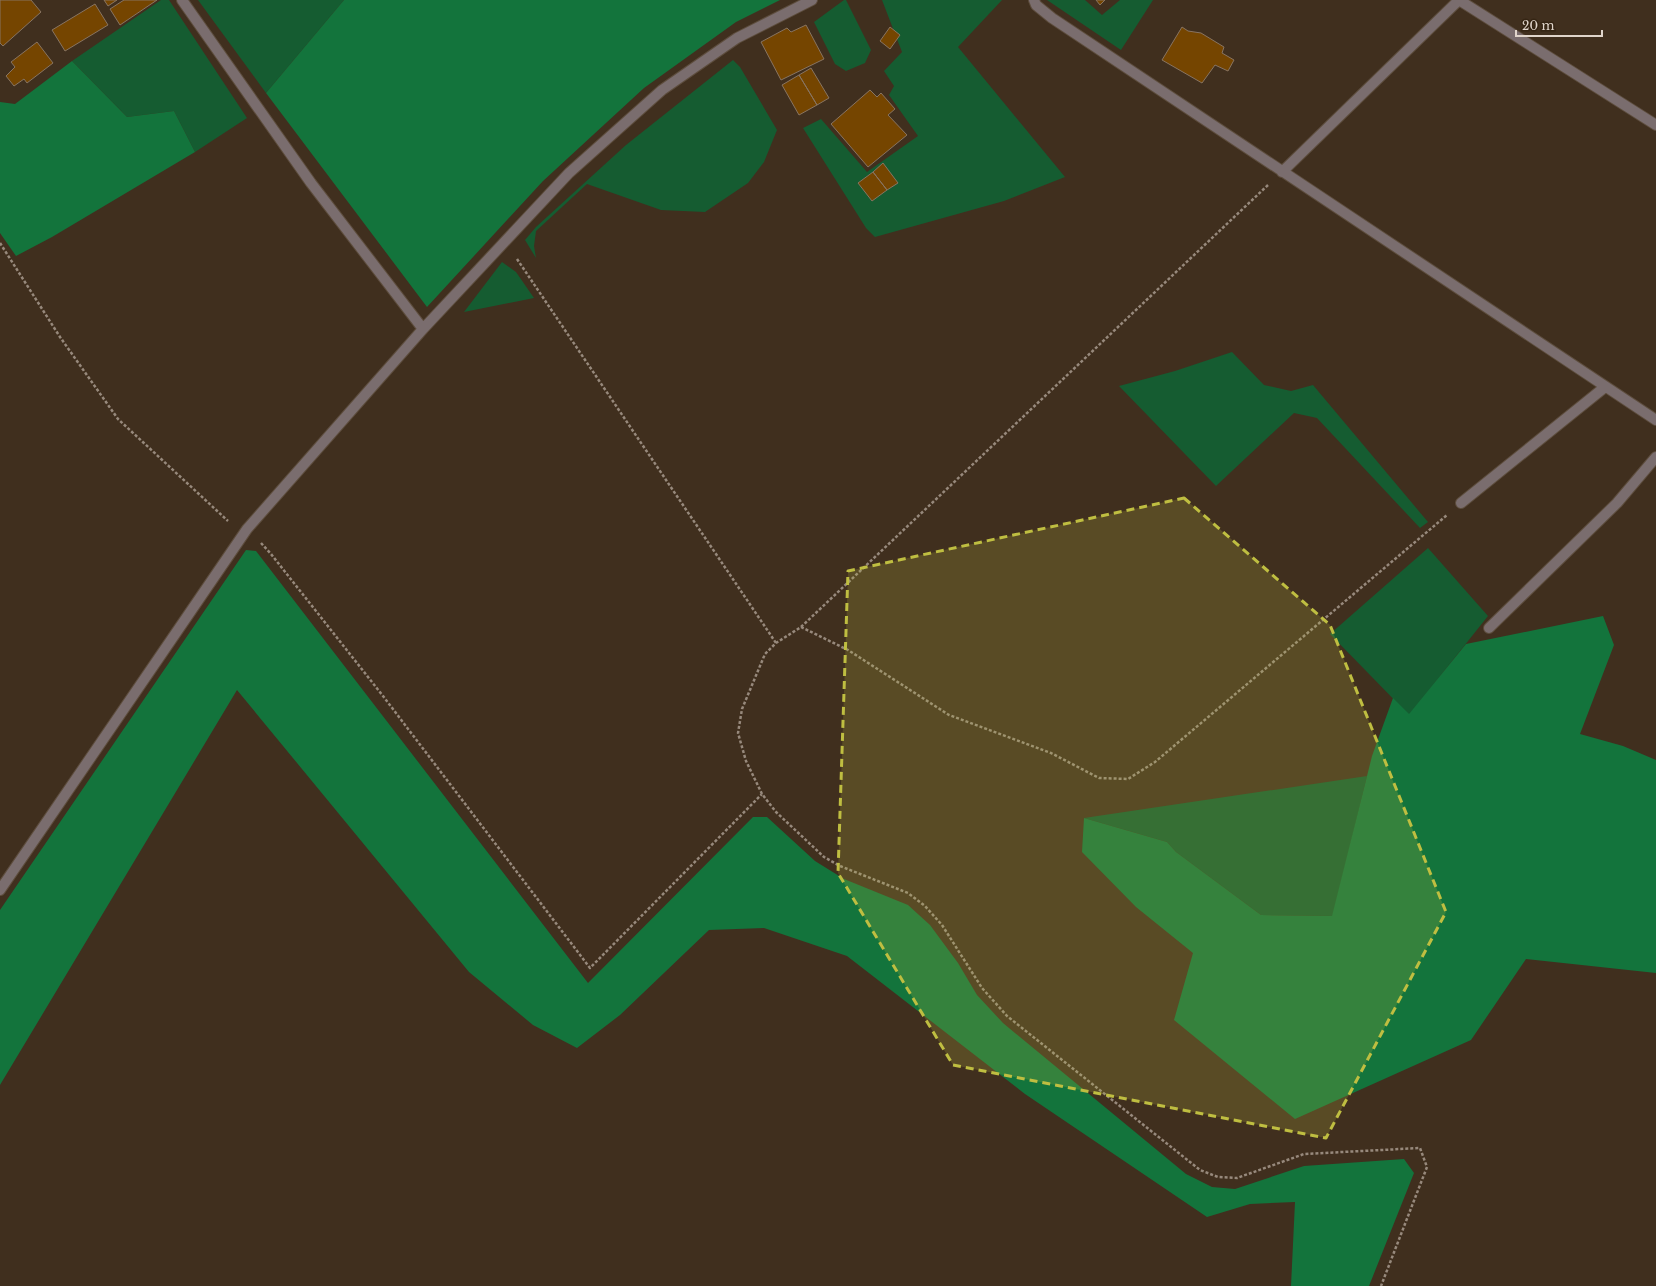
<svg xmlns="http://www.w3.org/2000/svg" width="1656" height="1286" viewBox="0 0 1656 1286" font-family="'Libre Baskerville',serif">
<rect width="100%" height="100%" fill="#402f1e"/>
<path fill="#155c31" d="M161,0h8l78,118 -52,34 -21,-41 -47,6 -55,-56z
M198,0h146l-78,93z
M844,0h2l25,50 -6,13 -19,8 -11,-7 -21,-42z
M882,0h120l-44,47 107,130 -61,24 -129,36 -9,-9 -63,-100 18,-9 46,53 51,-36 -29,-41 5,-9 -10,-15 18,-19z
M1047,0h38l17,15 18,-15h33l-32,50z
M733,60l7,7 37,63 -13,32 -16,21 -43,29 -44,-2 -74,-26 -51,47 -2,15 2,12 -11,-18 11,-13 90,-82z
M502,262l14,10 18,26 -70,14z
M1232,352l32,33 27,6 22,-6 115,137 -8,6 -103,-110 -23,-5 -78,73 -97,-100 56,-15z
M1428,548l60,68 -79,99 -79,-81z
M1367,776l-34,140 -72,-1 -85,-63 -9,-10 -83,-24z"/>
<path fill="#13743c" d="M344,0h436l-44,22 -92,66 -101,93 -116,126 -161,-214z
M72,61l55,56 47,-6 21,41 -143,85 -36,19 -16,-23v-131l15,2z
M246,550l10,1 332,432 165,-166h14l48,44 29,18 64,26 22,20 28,38 19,32 26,28 183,151 26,13 23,2 69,-23 100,-7 10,14 -45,113h-78l4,-84 -45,2 -43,13 -182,-123 -178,-138 -83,-28 -55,2 -89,85 -43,33 -44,-23 -64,-53 -232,-282 -237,395v-175z
M1603,616l11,29 -34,89 43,12 33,14v213l-130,-14 -55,81 -176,79 -121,-99 19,-67 -57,-46 -54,-55 2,-34 83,24 9,10 85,63 71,1 40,-160 21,-58 16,16 57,-70z"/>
<path fill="#754500" stroke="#887461" d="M0,0h31l10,12 -38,34 -3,-3z
M104,0h13l-9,6z
M124,0h33l-37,25 -10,-16z
M1096,0h9l-5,5z
M95,4l13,21 -43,26 -13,-21z
M806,25l18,34 -43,21 -20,-38 26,-14 4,4z
M890,27l10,8 -10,14 -10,-8z
M1182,27l6,4 13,2 23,14 -2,6 12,7 -6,11 -13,-6 -13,18 -40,-23z
M37,42l16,21 -26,20 -3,-4 -10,7 -8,-10 9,-9 -4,-5z
M811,68l18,30 -12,7 -18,-30z
M799,75l18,30 -18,10 -17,-30z
M870,90l7,7 4,-4 14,16 -7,6 19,20 -39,32 -37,-43z
M883,163l15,20 -11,7 -14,-18z
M873,172l14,18 -15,11 -14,-18z"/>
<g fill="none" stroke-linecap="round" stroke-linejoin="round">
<defs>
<path id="minor" d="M182,0l129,183 112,146
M1034,0l2,5 16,13 604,402
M1459,0l197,125
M1282,172l177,-172
M1461,503l144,-116
M1489,628l128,-125 39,-46
M0,890l247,-361 176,-200 146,-156 93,-83 75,-52 75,-38"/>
</defs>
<use href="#minor" stroke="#5d4d3d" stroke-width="12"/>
<path stroke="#97897c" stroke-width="2.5" stroke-dasharray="3 2" stroke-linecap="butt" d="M1268,185l-467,442 -25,16 -11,11 -23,55 -4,24 8,28 16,33 14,18 48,45 16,9 68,27 17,13 17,19 40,63 25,28 193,154 18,7 19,1 67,-24 116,-6 7,19 -46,119
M0,243l60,94 58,82 110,102
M517,259l259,384
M261,543l10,11 112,142 207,272 172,-174
M801,627l47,23 101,65 102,38 48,25 29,1 27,-17 292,-247"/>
<use href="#minor" stroke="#7a6d6e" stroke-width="10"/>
</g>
<path fill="#bfbe41" fill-opacity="0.2" stroke="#bfbe41" stroke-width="3" stroke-dasharray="8 5" stroke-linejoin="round" d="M1184,498l146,127 116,287 -120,226 -373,-73 -115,-192 10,-302z"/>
<path d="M1516 30v6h86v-6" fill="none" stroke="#e0d5cb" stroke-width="2"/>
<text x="1522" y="30" font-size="12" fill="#e0d5cb" stroke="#352514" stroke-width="3" paint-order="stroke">20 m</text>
</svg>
